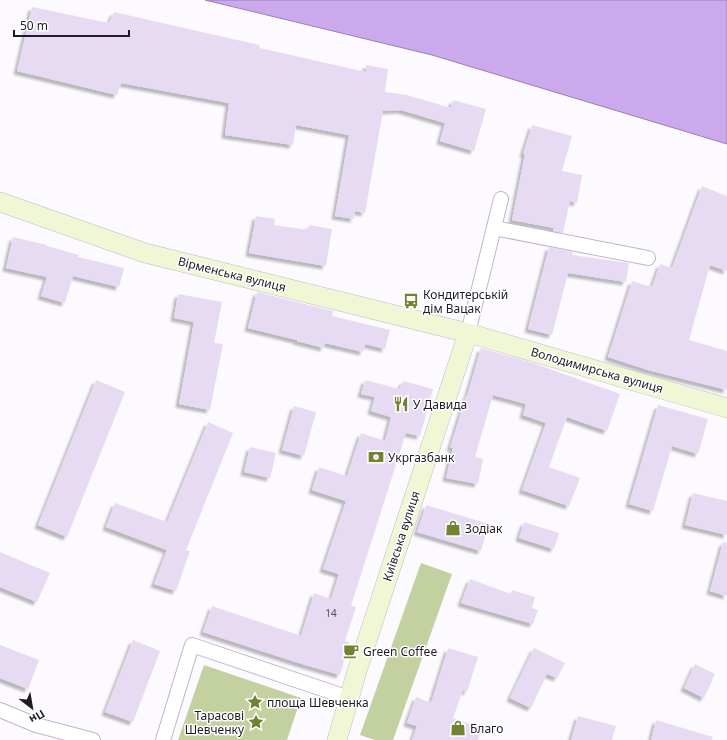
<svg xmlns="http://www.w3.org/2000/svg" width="727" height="740" viewBox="0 0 727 740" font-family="'Noto Sans',sans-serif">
<defs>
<filter id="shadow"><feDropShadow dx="-3.5" dy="3.5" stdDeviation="1" flood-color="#0004"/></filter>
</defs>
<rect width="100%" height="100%" fill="#fcfaff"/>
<path fill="#c3d09f" d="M421,563l31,11 -59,166h-18l-15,-5z
M204,665l97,33 -14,42h-109z"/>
<path fill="#cca9ec" stroke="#987eb0" d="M205,0h522v144l-295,-89z"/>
<path fill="#e7dbf4" filter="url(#shadow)" d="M32,7l77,16 5,-11 145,33 1,3 106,24v-7l22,4 -3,23 22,3 44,13 2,-8 33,9 -12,42 -34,-10 5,-18 -44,-13 -18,1 -18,102 -10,-2 -1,8 -19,-3 14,-81 -53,-10 -3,20 -68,-10 4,-32 -108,-20 -4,12 -100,-24z
M532,125l40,11 -10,35 20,4 -5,28 -7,-2 -7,32 -10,-2 1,-3 -42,-8 13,-66h-2z
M702,186l25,10v75l-17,-6 -21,75 38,11v39l-79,-20 -40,-13 24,-76 20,6 8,-23 12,4z
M256,216l19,3 -1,6 34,5 1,-5 23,4 -6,37 -77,-13z
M13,237l34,8v1l32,9 -1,2 46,11 -5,19 -46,-11 -8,27 -24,-7 6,-19 -41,-9z
M549,247l24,5 -1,3 57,8 -3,19 -58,-9 -16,62 -24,-6z
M257,292l76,19 -1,5 58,14 -5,19 -20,-5 -2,8 -38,-9 -1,5 -27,-7v-1l-49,-12z
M178,294l44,8 -8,41 9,1 -13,66 -31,-6 15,-82 -20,-4z
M481,348l55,16 84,30 -13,37 -40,-14 -18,50 31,11 -11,28 -47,-16 24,-67 -23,-8 3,-11 -33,-9 -18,62 8,2 -5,25 -32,-6 7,-30h-3l16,-52h1z
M96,380l29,12 -58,145 -29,-12z
M365,380l35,9 3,-8 30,8 -13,47 -14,-3 -55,173 5,1 -11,34 4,1 -9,33 -38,-11 -99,-32 9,-26 89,30 13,-43 17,6 8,-25 -16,-5 23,-68 -34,-11 7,-23 28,9 14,-43 24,8 6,-24 -20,-6 4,-14 -14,-3z
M658,405l50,14 -10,35 -26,-8 -19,65 -24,-7z
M294,406l22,6 -12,44 -22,-6z
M208,422l25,11 -47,117 4,1 -14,40 -22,-7 13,-34 -61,-23 9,-24 52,19z
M250,447l26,6 -6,25 -26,-6z
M693,493l34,8v34l-42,-10z
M426,505l63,19 -8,27 -64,-19z
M524,522l35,11 -5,16 -35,-11z
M723,542l4,1v53l-17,-5z
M0,552l50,21 -13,29 -37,-15z
M470,579l41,15 1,-4 23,7 -3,11 6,2 -5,14 -72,-21z
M133,640l27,11 -27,71 -28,-10z
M0,645l39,15 -11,29 -28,-11z
M448,648l30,9 -11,35 -4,-2 -10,28 29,10 -4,12h-66l5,-14 -10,-3 9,-26 15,6z
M534,648l31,15 -8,15 -10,-4 -16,34 -21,-10z
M695,664l20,10 -11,24 -20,-10z
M578,716l38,10 -4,14h-41z
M656,720l57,17 -1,3h-61z"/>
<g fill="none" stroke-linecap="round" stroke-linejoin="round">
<defs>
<path id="minor" d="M494,228l154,30
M468,333l33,-134
M0,710l36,15 57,15
M163,740l29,-95 157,53"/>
<path id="secondary" d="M0,202l145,51 323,80 259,75
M337,740l20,-69 111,-338"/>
</defs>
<use href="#minor" stroke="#c1b5cd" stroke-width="16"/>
<use href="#secondary" stroke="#c1b5cd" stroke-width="20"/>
<use href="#minor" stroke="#fff" stroke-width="14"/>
<use href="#secondary" stroke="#eff7d4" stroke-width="19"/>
</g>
<defs>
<symbol id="bus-bare" viewBox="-9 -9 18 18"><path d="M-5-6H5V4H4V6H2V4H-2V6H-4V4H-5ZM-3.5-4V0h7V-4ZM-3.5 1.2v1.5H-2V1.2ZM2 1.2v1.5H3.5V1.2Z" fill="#728231" stroke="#fff" stroke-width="2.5" paint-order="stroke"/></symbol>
<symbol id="restaurant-bare" viewBox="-9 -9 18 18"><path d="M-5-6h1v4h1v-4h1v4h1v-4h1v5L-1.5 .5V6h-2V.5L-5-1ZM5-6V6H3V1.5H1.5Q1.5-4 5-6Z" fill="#728231" stroke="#fff" stroke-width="2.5" paint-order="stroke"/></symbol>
<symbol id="bank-bare" viewBox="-9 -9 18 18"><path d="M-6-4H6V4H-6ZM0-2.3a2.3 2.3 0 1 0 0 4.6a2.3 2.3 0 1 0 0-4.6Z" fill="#728231" stroke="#fff" stroke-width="2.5" paint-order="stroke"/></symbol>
<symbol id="shop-bare" viewBox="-9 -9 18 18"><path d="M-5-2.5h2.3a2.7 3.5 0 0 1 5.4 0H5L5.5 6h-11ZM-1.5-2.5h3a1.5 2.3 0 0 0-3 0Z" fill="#728231" stroke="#fff" stroke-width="2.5" paint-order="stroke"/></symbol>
<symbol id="cafe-bare" viewBox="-9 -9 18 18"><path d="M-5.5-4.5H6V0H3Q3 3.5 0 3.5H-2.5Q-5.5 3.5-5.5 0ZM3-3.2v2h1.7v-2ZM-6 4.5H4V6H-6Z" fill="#728231" stroke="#fff" stroke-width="2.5" paint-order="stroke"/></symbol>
<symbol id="sight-bare" viewBox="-9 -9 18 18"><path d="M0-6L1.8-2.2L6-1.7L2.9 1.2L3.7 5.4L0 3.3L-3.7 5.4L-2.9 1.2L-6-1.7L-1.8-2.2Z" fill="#728231" stroke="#fff" stroke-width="2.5" paint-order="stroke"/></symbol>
</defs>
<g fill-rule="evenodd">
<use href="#bus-bare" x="400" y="290" width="22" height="22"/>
<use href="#restaurant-bare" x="390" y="393" width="22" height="22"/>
<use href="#bank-bare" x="365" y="446" width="22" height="22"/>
<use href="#shop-bare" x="442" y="517" width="22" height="22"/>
<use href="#cafe-bare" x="340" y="640" width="22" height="22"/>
<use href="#sight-bare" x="244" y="691" width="22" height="22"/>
<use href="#sight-bare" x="245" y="711" width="22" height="22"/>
<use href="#shop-bare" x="447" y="717" width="22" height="22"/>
</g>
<g text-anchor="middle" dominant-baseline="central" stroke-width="3" stroke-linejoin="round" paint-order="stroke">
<g font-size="10" fill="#524b58">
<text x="331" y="613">14</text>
</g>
<g font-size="12" fill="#201b24" stroke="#fff">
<text transform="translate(232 274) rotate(14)">Вірменська вулиця</text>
<text transform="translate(597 370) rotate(16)">Володимирська вулиця</text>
<text transform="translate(401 536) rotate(-72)">Київська вулиця</text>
</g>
<g font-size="12" fill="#201b24" stroke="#fff" text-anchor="start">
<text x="423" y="294">Кондитерській<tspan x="423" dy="14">дім Вацак</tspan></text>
<text x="413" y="404">У Давида</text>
<text x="388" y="457">Укргазбанк</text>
<text x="465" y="528">Зодіак</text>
<text x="363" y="651">Green Coffee</text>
<text x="267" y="702">площа Шевченка</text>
<text x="244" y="715" text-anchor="end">Тарасові<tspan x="244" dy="14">Шевченку</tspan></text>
<text x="470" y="728">Благо</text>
</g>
</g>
<g transform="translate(32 708) rotate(149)" stroke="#ffffff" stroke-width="3" paint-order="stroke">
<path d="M0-3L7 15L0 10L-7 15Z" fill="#201b24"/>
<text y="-6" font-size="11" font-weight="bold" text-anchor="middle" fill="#201b24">Пн</text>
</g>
<path d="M14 30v6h115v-6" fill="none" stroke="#201b24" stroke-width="2"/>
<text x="20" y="30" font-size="12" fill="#201b24" stroke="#ffffff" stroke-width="3" paint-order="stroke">50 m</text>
</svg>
